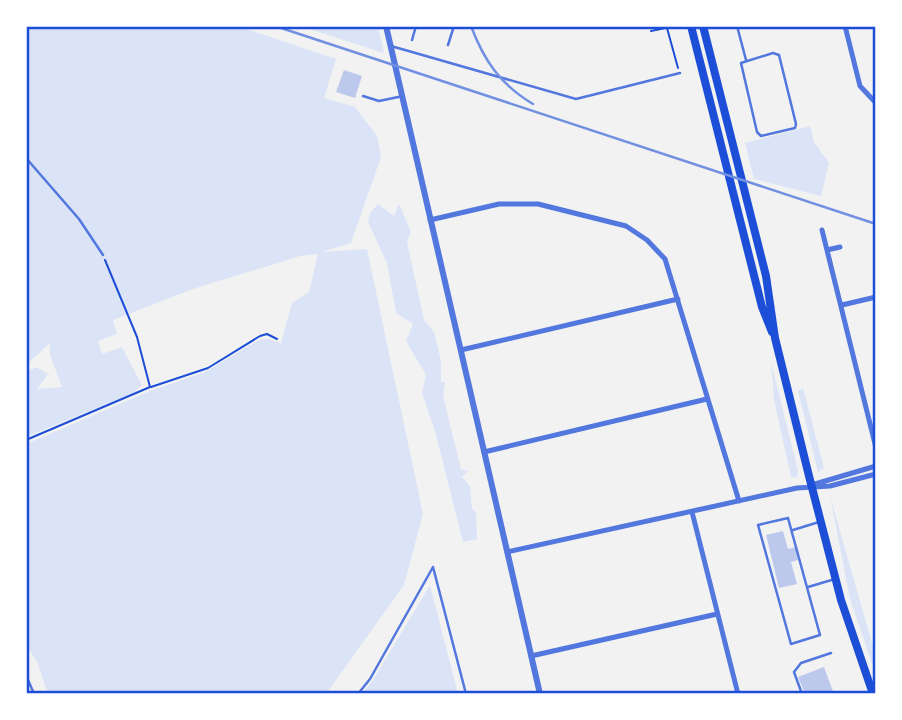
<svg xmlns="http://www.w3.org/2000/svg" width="902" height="720" viewBox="0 0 902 720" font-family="'Space Grotesk',sans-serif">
<rect width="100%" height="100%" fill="#f2f2f2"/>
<path fill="#dbe4f7" d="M26,26h212l98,33 -12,39 31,9 22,29 4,21 -30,86 -29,9 45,-3 56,265 -19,71 -78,109h-278l-10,-30 -12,-20v-200l124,-53 55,-19 54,-32 10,-1 12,4 11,-40 17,-11 9,-38 -18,2 -107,33 -80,31 4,14 -19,7 4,13 20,-7 20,38 -9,8 -107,44v-65l10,-5 12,7 -11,15 25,-2 -12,-32v-12l-24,22z
M300,26h78l6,27z
M810,126l4,16 15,21 -8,33 -67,-17 -9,-36z
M378,204l16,12 5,-12 12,28 -4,10 17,78 10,12 7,29v21h4l-2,14 18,73 7,2 -6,6 8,9 2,23 4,3 1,27 -14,3 -28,-111 -13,-38 4,-18 -20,-34 7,-17 -17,-11 -9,-50 -19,-41 2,-9z
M771,362l27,109 -1,7 -6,-1 -17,-77z
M803,388l21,80 -6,4 -20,-81z
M830,496l46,161v19l-26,-77z
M430,585l28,109h-96l11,-14z"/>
<path fill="#bdc9ec" d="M344,70l18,6 -7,22 -19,-6z
M783,531l5,18 8,-2 2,13 -7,2 6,22 -18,4 -13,-53z
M824,667l10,27h-29l-7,-17z"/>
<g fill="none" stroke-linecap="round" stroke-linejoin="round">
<path stroke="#1d4ed8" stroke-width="2" d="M667,28l11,40
M651,31l24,-5
M151,387l57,-19 52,-32 7,-2 10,5
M26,440l124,-53 -13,-50 -32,-77"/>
<path stroke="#5277de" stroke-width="2.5" d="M737,26l9,34
M412,40l4,-14
M448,45l6,-19
M391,46l185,53 104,-26
M773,53l6,2 17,69 -1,4 -34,8 -4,-4 -16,-69z
M363,96l16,5 24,-5
M26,158l53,61 24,36
M788,518l32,117 -29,9 -33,-119z
M793,530l26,-8
M433,567l33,127
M808,587l27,-8
M26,675l8,19
M358,694l12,-15 63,-112
M802,694l-8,-22 7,-9 30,-10"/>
<path stroke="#5277de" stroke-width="5" d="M845,26l15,60 16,17
M430,220l69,-16h39l88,22 21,14 18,19 74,242
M822,230l54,218
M827,250l13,-3
M842,305l34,-8
M461,350l217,-51
M484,452l223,-53
M815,484l61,-18
M692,512l46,182
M507,552l290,-64 33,-2 46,-12
M531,656l186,-42"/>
<path stroke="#5277de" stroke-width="6" d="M386,26l154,668"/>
<path stroke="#1d4ed8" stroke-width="8" d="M691,26l71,281 10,25
M703,26l63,250 9,62 34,138 32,124 32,94"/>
<path stroke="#7290e2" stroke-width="2.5" d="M275,26l601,198
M471,26c13,35 30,59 62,78"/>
</g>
<rect width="902" height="720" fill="none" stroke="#ffffff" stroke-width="56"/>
<rect x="28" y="28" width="846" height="664" fill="none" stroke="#1d4ed8" stroke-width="2.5"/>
</svg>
